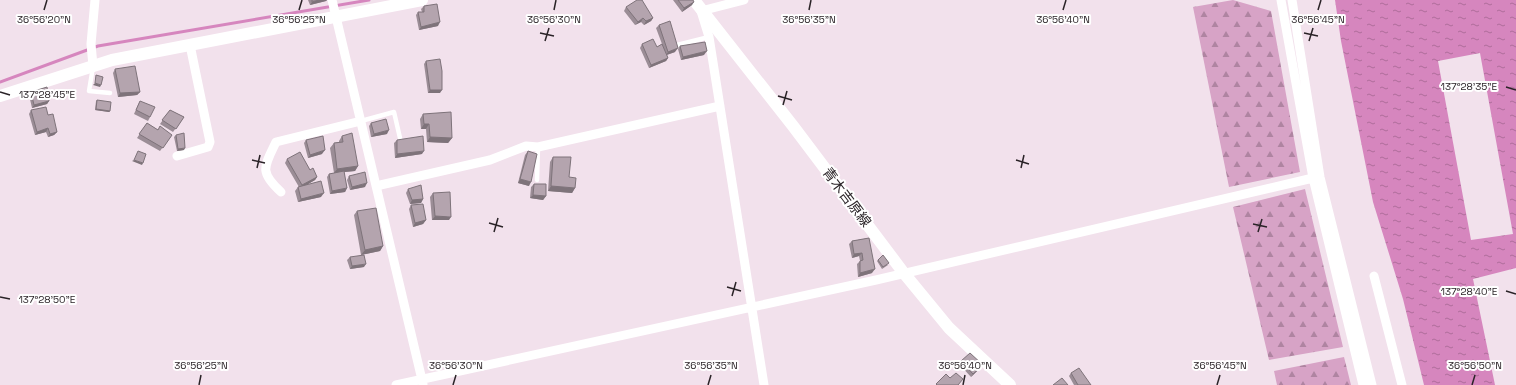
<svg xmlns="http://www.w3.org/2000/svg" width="1516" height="385" viewBox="0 0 1516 385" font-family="'Space Grotesk','Noto Sans JP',sans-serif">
<defs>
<pattern id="forest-firs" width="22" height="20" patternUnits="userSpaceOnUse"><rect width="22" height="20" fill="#d7a3c6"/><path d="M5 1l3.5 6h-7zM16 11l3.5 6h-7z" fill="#af84a1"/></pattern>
<pattern id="water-ripples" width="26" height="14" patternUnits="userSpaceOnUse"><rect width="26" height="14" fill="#d686be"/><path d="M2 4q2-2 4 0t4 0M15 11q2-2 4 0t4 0" fill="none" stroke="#ae6d9a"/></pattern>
</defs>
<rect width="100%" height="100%" fill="#f2e1ec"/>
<path fill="url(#forest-firs)" d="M1233,0l38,11 29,161 -71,15 -36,-180z
M1305,189l38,158 -74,13 -36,-153z
M1344,357l7,28h-74l-3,-14z"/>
<path fill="url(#water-ripples)" d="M1335,0h181v385h-92l-21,-86 -30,-97 -32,-161z"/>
<path fill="#f2e1ec" d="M1480,53l33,181 -42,6 -33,-179z
M1516,268v117h-21l-22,-106z"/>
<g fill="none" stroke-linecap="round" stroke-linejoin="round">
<path stroke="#d686be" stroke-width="3" d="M0,82l98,-36 271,-46"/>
<path stroke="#fff" stroke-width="4.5" d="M677,45l32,-8
M93,67l-4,24 21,2
M361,121l33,-9 6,26
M537,180l1,-33"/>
<path stroke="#fff" stroke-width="9" d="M332,0l91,384
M744,0l-43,11 8,26 55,348
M1281,0l32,178 50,207
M1292,0l28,177 52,208
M93,66l-2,-22 4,-44
M177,156l31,-9 2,-5 -20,-97
M376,186l114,-26 36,-14 12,1 182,-41
M281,192c-22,-20 -17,-25 -5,-50l85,-21
M1374,276l28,109
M396,385l480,-105 437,-102"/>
<path stroke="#fff" stroke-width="12" d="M694,0l99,126 110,146 46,56 61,57
M0,96l112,-36 310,-60"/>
</g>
<path fill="#9b8d96" d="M308,0h19l-1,1 -16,4z
M673,0h20l-1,5 -10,7z
M424,6l14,20 -19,4 -3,-15 2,-3h4l-1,-3z
M626,7l27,11 -2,3 -7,4 -3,-3 -6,3 -11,-14z
M659,25l16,27 -8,3 1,3 -2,3 -17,7 -9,-20 2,-4 15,3 5,-3 -6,-16z
M680,46l24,9 -23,5 -3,-11z
M426,61l14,32h-12l-4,-29z
M115,69l25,23 -3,3 -19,2 -5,-24z
M31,92l18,9 -2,3 -15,4 -3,-13z
M97,100l13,11 -1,1 -14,-2 1,-9z
M140,101l10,16 -2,4 -14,-7 4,-9z
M31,110l17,5 9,17 -3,3 -6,2 -2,-5 -11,3 -6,-21z
M170,110l14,7 -11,15 -13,-8z
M423,114l29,24 -4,5 -21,-1 -1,-13h-5l-1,-10z
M147,123l11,7 14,5 -12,16 -23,-13z
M371,123l16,11 -16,3 -2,-11z
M176,135l8,15 -7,1 -3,-14z
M342,136l16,30 -3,5 -11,1 3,16 -2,4 -15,2 -3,-17 2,-3 5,-1 -4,-25 4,-5 5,-1v-1z
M306,140l16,14 -14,4 -4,-15z
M397,140l25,14 -27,4 -1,-15z
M528,151l1,35 -11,-3 7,-28z
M553,157l16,20 6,11 -3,5 -24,-2 2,-29z
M287,159l23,11 7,7 -2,3 -9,5 15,12 -23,5 -3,-11 3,-4h1l-14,-24z
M349,176l16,11 -15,3 -3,-10z
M534,184l12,12 -3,4 -13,-2 1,-11z
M408,189l15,10 -2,4 -11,1 -4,-11z
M433,193l16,27h-17l-2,-23z
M411,205l15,15 -3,4 -10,3 -4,-18z
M357,211l26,35 -3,5 -19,4 -7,-40z
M869,238l3,35 -14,4 -1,-13 3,-3 -1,-5 -7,2 -3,-14 3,-3z
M350,257l14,10 -14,2 -3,-9z
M878,260l10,5 -6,4 -5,-8z
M961,361l22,4 -12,12 -12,-13z
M1071,373l20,12h-17l-5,-9z"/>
<path fill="#7e737a" d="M319,0h8l-1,1 -16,4 2,-3z
M694,2l-2,3 -10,7 2,-4z
M643,18l-2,4 -6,3 3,-3z
M653,18l-2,3 -7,4 2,-4z
M440,22l-2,4 -19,4 2,-3z
M678,48l-3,4 -9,3 2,-3z
M707,51l-3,4 -23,5 2,-3z
M668,58l-2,3 -17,7 2,-3z
M95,83l6,2 -1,2 -7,-2z
M430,90h12l-2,3h-12z
M140,92l-3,3 -19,2 2,-4z
M49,101l-2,3 -15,4 2,-3z
M96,109l14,2 -1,1 -14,-2z
M424,124h5l-3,5h-5z
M48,128l-2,4 -11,3 2,-3z
M389,130l-2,4 -16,3 3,-3z
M57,132l-3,3 -6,2 2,-3z
M430,137l22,1 -4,5 -21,-1z
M185,148l-1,2 -7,1 1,-2z
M325,150l-3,4 -14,4 2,-3z
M424,151l-2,3 -27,4 2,-4z
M134,160l9,3 -1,2 -10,-4z
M358,166l-3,5 -21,2 3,-4z
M317,177l-2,3 -15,9 2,-4z
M520,179l11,3 -2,4 -11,-3z
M367,183l-2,4 -15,3 2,-3z
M551,186l24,2 -3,5 -24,-2z
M347,188l-2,4 -15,2 2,-3z
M324,193l-3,4 -23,5 3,-3z
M533,195l13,1 -3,4 -13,-2z
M423,199l-2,4 -11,1 2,-4z
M435,216l16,1 -2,3h-17z
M426,220l-3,4 -10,3 2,-4z
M383,246l-3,5 -19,4 4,-5z
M862,253l-3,3 -7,2 2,-4z
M366,264l-2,3 -14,2 2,-3z
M875,269l-3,4 -14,4 2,-4z
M983,365l-12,12 2,-3z"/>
<path fill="#b4a4ae" stroke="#7e737a" d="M312,0h7l-7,2z
M637,0h5l11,18 -7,3 -3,-3 -5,4 -12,-15z
M678,0h15l1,2 -10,6z
M437,4l3,18 -19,5 -3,-15h6v-6z
M670,21l8,27 -10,4 -9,-27z
M653,39l4,8 5,-3 6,14 -17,7 -9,-21z
M705,42l2,9 -24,6 -3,-11z
M440,59l2,12v19h-12l-4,-29z
M135,66l5,26 -20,1 -5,-24z
M96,75l7,2 -2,8 -6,-2z
M47,87l2,14 -15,4 -3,-13z
M97,100l14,2 -1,9 -14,-2z
M140,101l15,6 -5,10 -14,-7z
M46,107l2,8 5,-1 4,18 -7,2 -2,-6 -11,4 -6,-22z
M170,110l14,7 -8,12 -14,-9z
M451,112l1,26 -22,-1 -1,-13h-5l-1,-10z
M386,119l3,11 -15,4 -3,-11z
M147,123l11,7 2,-4 12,9 -9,13 -24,-14z
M184,133l1,15 -7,1 -2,-14z
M352,133l6,33 -21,3 -3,-26 9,-1 -1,-6z
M323,136l2,14 -15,5 -4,-15z
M423,136l1,15 -27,3v-14z
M138,151l8,3 -3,9 -9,-3z
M528,151l9,3 -6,28 -11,-3z
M300,152l10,18 3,-2 4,9 -15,8 -15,-26z
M553,157h18l-2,20 7,1 -1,10 -24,-2z
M344,171l3,17 -15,3 -3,-17z
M365,172l2,11 -15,4 -3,-11z
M321,181l3,12 -23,6 -3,-12z
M534,184h12v12l-13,-1z
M421,185l2,14 -11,1 -4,-11z
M450,192l1,25 -16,-1 -2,-23z
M423,204l3,16 -11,3 -4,-18z
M376,208l7,38 -18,4 -8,-39z
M869,238l6,31 -15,4v-12l3,-1 -1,-7 -8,1 -2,-13z
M364,255l2,9 -14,2 -2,-9z
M883,255l6,8 -6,4 -5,-7z
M970,353l13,12 -10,9 -12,-13z
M1079,368l12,17h-13l-7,-12z
M956,373l7,6 -5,6h-21l-1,-1 10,-10 4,4z
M1062,378l6,7h-15z"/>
<path fill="none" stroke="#2a2327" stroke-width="1.5" d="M44,10l3,-10M299,10l3,-10M554,10l2,-10M809,10l2,-10M1063,10l3,-10M1318,10l3,-10M540,33l14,3M1304,33l14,3M545,41l4,-13M1309,41l4,-13M1506,87l10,3M0,92l10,3M778,96l14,4M783,105l4,-14M252,160l13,3M1016,160l13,4M257,168l3,-13M1021,168l3,-13M489,223l14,4M1253,224l14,3M494,232l4,-14M1258,232l4,-13M727,287l14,4M1506,291l10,3M732,296l4,-14M0,297l10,2M199,385l2,-10M453,385l3,-10M708,385l3,-10M963,385l2,-10M1217,385l3,-10M1472,385l3,-10"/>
<g text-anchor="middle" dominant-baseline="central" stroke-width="4" stroke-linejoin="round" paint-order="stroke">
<g font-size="14" fill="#2a2327" stroke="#fff">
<text transform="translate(847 197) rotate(53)">青木吉原線</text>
</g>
</g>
<g font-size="10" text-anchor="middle" fill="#2a2327" stroke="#fff" stroke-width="4" stroke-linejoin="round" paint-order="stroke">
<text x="44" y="23">36°56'20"N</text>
<text x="299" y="23">36°56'25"N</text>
<text x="554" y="23">36°56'30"N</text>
<text x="809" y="23">36°56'35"N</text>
<text x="1063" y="23">36°56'40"N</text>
<text x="1318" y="23">36°56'45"N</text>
<text x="1469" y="90">137°28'35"E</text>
<text x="47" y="98">137°28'45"E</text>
<text x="1469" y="295">137°28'40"E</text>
<text x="47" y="303">137°28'50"E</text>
<text x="201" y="369">36°56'25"N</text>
<text x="456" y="369">36°56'30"N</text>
<text x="711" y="369">36°56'35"N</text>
<text x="965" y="369">36°56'40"N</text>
<text x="1220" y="369">36°56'45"N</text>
<text x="1475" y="369">36°56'50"N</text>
</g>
</svg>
